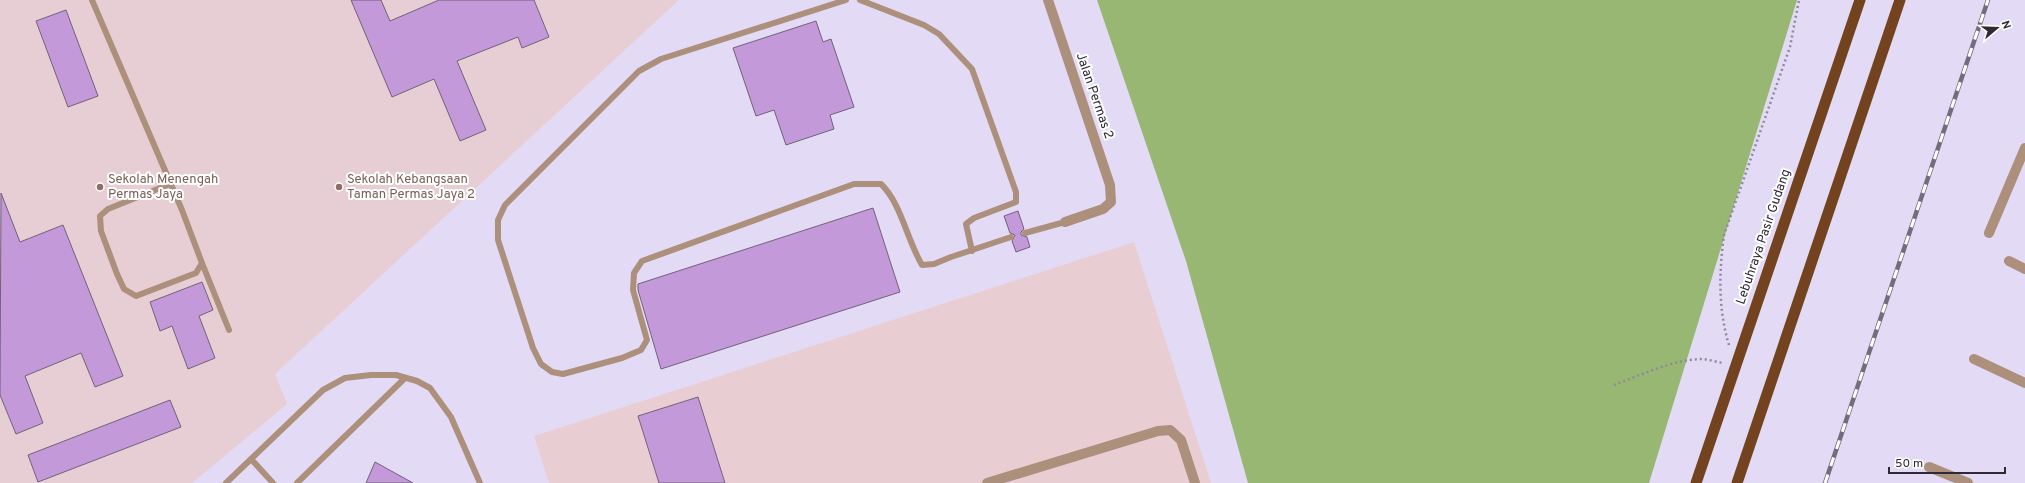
<svg xmlns="http://www.w3.org/2000/svg" width="2025" height="483" viewBox="0 0 2025 483" font-family="Overpass,sans-serif">
<rect width="100%" height="100%" fill="#e3daf5"/>
<path fill="#e8ced3" d="M1134,242l77,241h-662l-15,-47z"/>
<path fill="#e7ced4" d="M0,0h679l-404,374 12,30 -95,79h-192z"/>
<path fill="#97b773" d="M1097,0h700l-148,483h-401l-62,-222z"/>
<path fill="#c399d9" stroke="#716278" d="M351,0h30l9,21 49,-21h95l15,37 -27,11 -4,-11 -61,24 29,69 -26,11 -26,-62 -42,18z
M66,10l32,86 -30,11 -32,-86z
M816,21l7,21 8,-3 23,68 -24,8 4,14 -48,16 -12,-35 -18,6 -23,-68z
M1,193l19,49 43,-17 60,151 -28,11 -14,-34 -56,23 18,47 -27,11 -16,-39z
M873,208l27,84 -239,77 -23,-79v-6z
M1018,211l6,18 -3,3v3l6,2 3,10 -14,5 -4,-11 3,-6 -5,-2 -6,-17z
M202,282l11,28 -14,6 16,42 -27,11 -16,-43 -12,5 -10,-29z
M698,397l27,86h-66l-21,-67z
M170,400l11,27 -143,55 -10,-27z
M375,462l38,21h-47z"/>
<g fill="none" stroke-linecap="round" stroke-linejoin="round">
<path stroke="#8f899c" stroke-width="2.5" stroke-dasharray="2 3" stroke-linecap="butt" d="M1729,345c-11,-36 -10,-73 -5,-110l66,-188 9,-47
M1614,385c27,-10 58,-25 87,-26 7,0 15,3 22,4"/>
<path stroke="#ac907c" stroke-width="6" d="M92,0l90,210 20,53 -6,10 -60,23 -12,-7 -7,-15 -16,-43 -1,-15 8,-7 62,-25
M846,0l-185,59 -22,12 -134,134 -7,15v20l35,108 8,16 11,8 11,2 59,-16 19,-8 6,-10 -14,-50 1,-17 8,-12 212,-77h27c20,19 26,56 41,81l12,-1 17,-7 60,-20
M860,0l64,25 15,9 33,35 44,123v10l-42,16 -8,6 6,27
M1025,233l40,-11
M202,263l27,67
M251,459l22,24
M226,483l97,-93 22,-12 26,-3h25l21,6 13,7 21,29 29,66
M297,483l108,-105"/>
<path stroke="#ac907c" stroke-width="10" d="M1048,0l62,185 1,17 -8,7 -38,13
M1989,233l36,-85
M2009,261l16,8
M1974,359l51,24
M1929,467l39,16
M987,483l171,-52 12,-1 11,10 14,43"/>
<path stroke="#72431e" stroke-width="11" d="M1696,483l164,-483
M1737,483l163,-483"/>
<defs>
<path id="rail" d="M1825,483l163,-483"/>
</defs>
<use href="#rail" stroke="#726c7d" stroke-width="4.5"/>
<use href="#rail" stroke="#fff" stroke-width="3" stroke-dasharray="9" stroke-linecap="butt"/>
</g>
<g fill="#8d6e63" stroke="#fff" stroke-width="1.5">
<circle cx="100" cy="187" r="4"/>
<circle cx="339" cy="187" r="4"/>
</g>
<g text-anchor="middle" dominant-baseline="central" stroke-width="4" stroke-linejoin="round" paint-order="stroke">
<g font-size="13" fill="#2d2a34" stroke="#fff">
<text transform="translate(1094 96) rotate(71)">Jalan Permas 2</text>
<text transform="translate(1764 237) rotate(-71)">Lebuhraya Pasir Gudang</text>
</g>
<g font-size="13" fill="#785e54" stroke="#fff" text-anchor="start">
<text x="108" y="180">Sekolah Menengah<tspan x="108" dy="15">Permas Jaya</tspan></text>
<text x="347" y="180">Sekolah Kebangsaan<tspan x="347" dy="15">Taman Permas Jaya 2</tspan></text>
</g>
</g>
<g transform="translate(1997 28) rotate(71)" stroke="#ffffff" stroke-width="3" paint-order="stroke">
<path d="M0-3L7 15L0 10L-7 15Z" fill="#2d2a34"/>
<text y="-6" font-size="11" font-weight="bold" text-anchor="middle" fill="#2d2a34">N</text>
</g>
<path d="M1889 467v6h116v-6" fill="none" stroke="#2d2a34" stroke-width="2"/>
<text x="1895" y="467" font-size="12" fill="#2d2a34" stroke="#ffffff" stroke-width="3" paint-order="stroke">50 m</text>
</svg>
